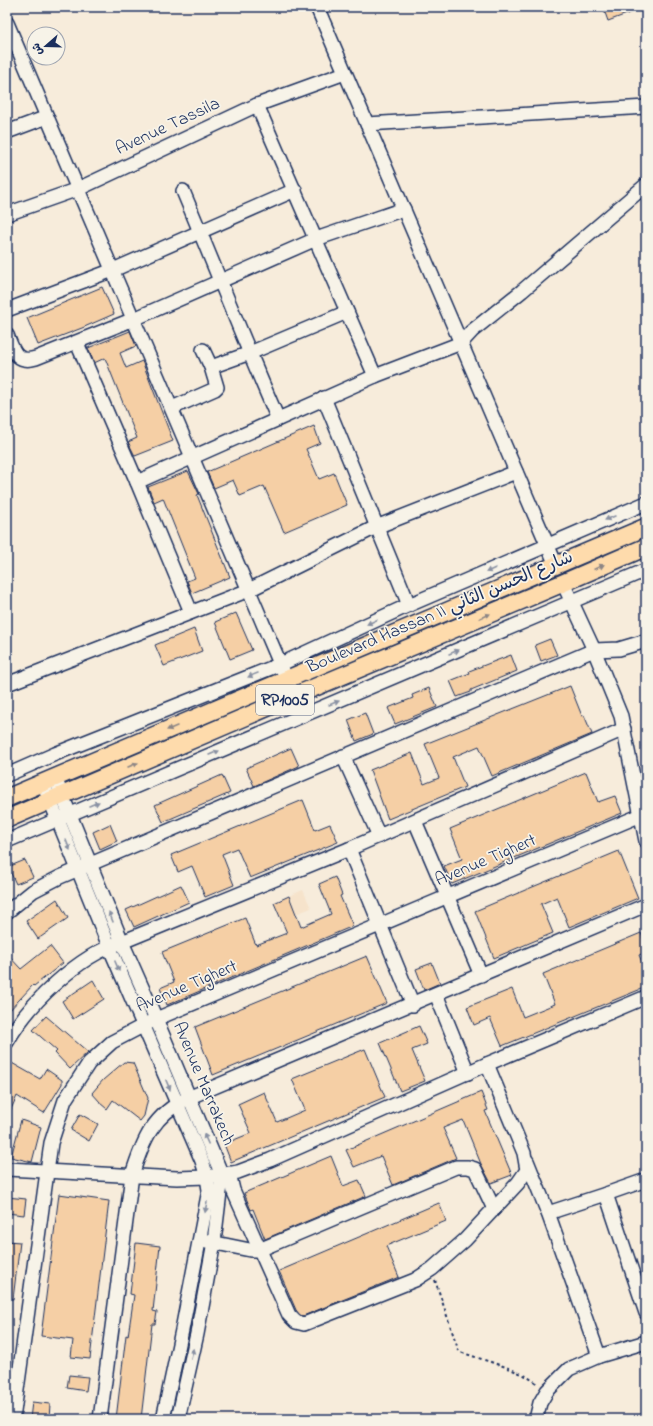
<svg xmlns="http://www.w3.org/2000/svg" width="653" height="1426" font-family="'Indie Flower','Playpen Sans Arabic',sans-serif">
	<style>
		.built { fill: #f6e3cb }
		.building { fill: #f5cfa5; stroke: #1b2f5e }
		.lines { fill: none; stroke-linecap: round; stroke-linejoin: round }
		.minor-casing { stroke: #1b2f5e; stroke-width: 16 }
		.major-casing { stroke: #1b2f5e; stroke-width: 20 }
		.path { stroke: #1b2f5e; stroke-width: 2; stroke-dasharray: 3 3; stroke-linecap: butt }
		.minor { stroke: #f7f3e8; stroke-width: 13 }
		.major { stroke: #fedbac; stroke-width: 17 }
		.oneway { fill: #8991a3 }
		.oneway2 { fill: #8c8585 }
		.labels { text-anchor: middle; dominant-baseline: central; stroke-width: 3.5; stroke-linejoin: round; paint-order: stroke }
		.shield { fill: #f7f3e8; stroke: #5d6a87; stroke-width: 1 }
		.shield-label { font-size: 17px; font-weight: bold; fill: #1b2f5e }
		.street-label { font-size: 18px; fill: #1b2f5e; stroke: #f7f3e8 }
	</style>
	<rect width="100%" height="100%" fill="#f7ecdb"/>
	<filter id="ink" filterUnits="userSpaceOnUse"><feTurbulence type="fractalNoise" baseFrequency=".025" numOctaves="2"/><feDisplacementMap in="SourceGraphic" scale="8" xChannelSelector="R" yChannelSelector="G"/><feConvolveMatrix kernelMatrix="1 2 1 2 8 2 1 2 1" color-interpolation-filters="sRGB"/></filter>
	<g filter="url(#ink)">
		<path class="built" d="M303 890 311 908 296 914 289 896Z"/>
		<g class="building">
			<path d="M603 7H643V8L608 21Z"/>
			<path d="M102 287 114 314 82 328 38 345 27 318Z"/>
			<path d="M130 331 136 346 120 353 126 368 142 361 173 441 135 456 128 442 137 438 105 358 94 363 88 348Z"/>
			<path d="M314 426 320 443 306 449 319 479 334 473 347 505 284 532 264 486 240 496 233 480 214 488 207 472Z"/>
			<path d="M188 471 199 494 197 495 230 577 192 593 187 581 195 578 163 498 154 502 148 487Z"/>
			<path d="M236 613 252 650 230 659 215 622Z"/>
			<path d="M194 629 202 651 164 666 155 645Z"/>
			<path d="M550 639 557 655 541 661 535 645Z"/>
			<path d="M511 655 517 671 471 690V692L457 697 450 681 470 673 469 671Z"/>
			<path d="M570 686 582 716 584 715 592 734 492 776 479 746 453 757 465 787 388 819 370 770 412 753 424 784 439 778 425 744Z"/>
			<path d="M429 688 437 707 395 724 388 708 413 698 412 695Z"/>
			<path d="M365 713 373 734 356 741 348 720Z"/>
			<path d="M291 748 299 766 254 786 246 768Z"/>
			<path d="M586 772 598 802 615 796 622 813 452 884 444 866 462 859 450 829Z"/>
			<path d="M222 775 230 793 163 822 155 805Z"/>
			<path d="M303 800 315 830 330 824 338 842 250 878 237 848 222 854 234 885 205 897 192 866 178 872 171 855Z"/>
			<path d="M110 824 117 841 100 849 93 832Z"/>
			<path d="M619 851 638 898 569 927 557 897 541 904 553 933 494 958 475 911Z"/>
			<path d="M25 860 33 877 16 884 8 867Z"/>
			<path d="M335 877 342 895 340 896 353 926 167 1005 160 988 174 982 162 952 245 918 256 945 287 933 274 903 289 896 301 927 331 914 319 884Z"/>
			<path d="M181 885 189 902 134 927 126 910Z"/>
			<path d="M57 899 68 918 38 939 26 921Z"/>
			<path d="M641 933 646 946V952L639 955 646 972V987L502 1046 490 1018 474 1025 467 1007 512 989 523 1017 555 1004 543 974Z"/>
			<path d="M50 946 63 963 34 986 33 985 7 1013V954L21 969Z"/>
			<path d="M367 956 387 1003 213 1075 195 1027Z"/>
			<path d="M432 963 440 983 424 990 416 969Z"/>
			<path d="M93 980 104 999 73 1019 62 1001Z"/>
			<path d="M46 1016 88 1052 70 1069 55 1053 57 1051 33 1030Z"/>
			<path d="M419 1026 427 1044 412 1050 425 1081 400 1091 380 1043Z"/>
			<path d="M365 1049 385 1097 231 1162 224 1144 251 1133 238 1104 264 1092 277 1122 305 1110 292 1079Z"/>
			<path d="M10 1062 40 1079 46 1069 62 1080V1084L44 1113 17 1096 7 1118V1068Z"/>
			<path d="M124 1062 133 1063 148 1098 144 1116 140 1121 113 1100 107 1109 100 1103V1102L92 1093 103 1080Z"/>
			<path d="M481 1092 488 1110 485 1111 512 1175 491 1183 481 1164 463 1120 443 1128 456 1158 393 1185 381 1156 354 1167 346 1150Z"/>
			<path d="M80 1114 98 1124 89 1141 71 1130Z"/>
			<path d="M21 1120 41 1127 32 1162 11 1157Z"/>
			<path d="M331 1156 343 1186 359 1180 366 1196 265 1239 253 1209 251 1210 244 1193Z"/>
			<path d="M59 1194 109 1201 90 1359 71 1357 73 1340 41 1336Z"/>
			<path d="M7 1197 26 1199 24 1215 7 1213Z"/>
			<path d="M439 1203 446 1221 386 1246 399 1277 303 1316 300 1315 296 1310 279 1271Z"/>
			<path d="M7 1241 20 1242 13 1299H7Z"/>
			<path d="M136 1243 160 1246 153 1311 157 1312 155 1324H152L141 1419H116L126 1335 128 1336 134 1295 130 1294Z"/>
			<path d="M69 1375 88 1377 86 1391 67 1388Z"/>
			<path d="M32 1402 50 1404 49 1419H30Z"/>
		</g>
		<g class="lines">
			<g class="minor-casing">
				<g id="minor">
					<path d="M317 7 556 565"/>
					<path d="M7 23 290 687"/>
					<path d="M257 105 375 376"/>
					<path d="M367 124 646 107"/>
					<path d="M7 132 47 117"/>
					<path d="M183 191C215 267 245 344 278 419"/>
					<path d="M7 214 78 189 257 105 345 73"/>
					<path d="M7 310 113 270 295 190"/>
					<path d="M7 335C13 350 16 364 36 358L134 319 316 239 404 209"/>
					<path d="M77 343 137 482 191 612"/>
					<path d="M211 367 250 353 347 312"/>
					<path d="M324 398 409 605"/>
					<path d="M172 408 215 389 217 387 211 367 203 350"/>
					<path d="M137 482 375 376 461 343 472 331 522 291 646 185"/>
					<path d="M563 583 594 650 621 716 646 841"/>
					<path d="M7 684 249 590 376 527 516 472"/>
					<path d="M343 756 379 836"/>
					<path d="M7 775 55 754 281 664 409 605 646 503"/>
					<path d="M55 778 122 942 156 1019 222 1175 214 1242 197 1334 178 1419"/>
					<path d="M43 783 109 946 202 1161 207 1177 209 1190 182 1330 163 1419"/>
					<path d="M415 821 481 975"/>
					<path d="M7 841 646 570"/>
					<path d="M349 849 413 1005"/>
					<path d="M7 912 33 891 60 877 594 650 619 649 646 641"/>
					<path d="M436 994 468 1073"/>
					<path d="M7 1042C29 1003 78 956 122 942L349 849 624 729"/>
					<path d="M527 1161 548 1213 599 1356 646 1342"/>
					<path d="M7 1169 177 1178 207 1177 222 1175 238 1172 270 1160 487 1064 646 997"/>
					<path d="M229 1173 233 1190 289 1315 296 1322 304 1324 415 1280 432 1269 465 1240 518 1183 527 1170 524 1153 487 1064"/>
					<path d="M606 1194 646 1313"/>
					<path d="M548 1213 606 1194 646 1180"/>
					<path d="M206 1241 250 1250H259L456 1167H468L475 1169 494 1209"/>
					<path d="M13 1419 51 1143 65 1100 89 1063 112 1042 156 1019 646 813"/>
					<path d="M100 1419 132 1175C143 1140 153 1115 188 1098L646 905"/>
					<path d="M536 1419 540 1403 547 1391 569 1369 599 1356"/>
				</g>
			</g>
			<g class="major-casing">
				<g id="major">
					<path d="M7 798 646 527"/>
					<path d="M7 819 294 696 563 583 646 547"/>
				</g>
			</g>
			<path class="path" d="M435 1280 458 1349 460 1352 506 1367 526 1376 538 1384"/>
			<use href="#minor" class="minor"/>
			<use href="#major" class="major"/>
		</g>
		<defs><path id="oneway-solid" d="M-6-.8H1V-3.2L6.5 0L1 3.2V.8H-6Z"/></defs>
		<g class="oneway">
			<use href="#oneway-solid" transform="translate(610 518) rotate(157)"/>
			<use href="#oneway-solid" transform="translate(491 570) rotate(156)"/>
			<use href="#oneway-solid" transform="translate(372 622) rotate(155)"/>
			<use href="#oneway-solid" transform="translate(454 652) rotate(-23)"/>
			<use href="#oneway-solid" transform="translate(253 675) rotate(158)"/>
			<use href="#oneway-solid" transform="translate(334 703) rotate(-23)"/>
			<use href="#oneway-solid" transform="translate(214 753) rotate(-23)"/>
			<use href="#oneway-solid" transform="translate(94 804) rotate(-23)"/>
			<use href="#oneway-solid" transform="translate(68 845) rotate(68)"/>
			<use href="#oneway-solid" transform="translate(111 917) rotate(-112)"/>
			<use href="#oneway-solid" transform="translate(117 966) rotate(67)"/>
			<use href="#oneway-solid" transform="translate(168 1085) rotate(67)"/>
			<use href="#oneway-solid" transform="translate(206 1139) rotate(-114)"/>
			<use href="#oneway-solid" transform="translate(206 1207) rotate(100)"/>
			<use href="#oneway-solid" transform="translate(192 1354) rotate(-77)"/>
		</g>
		<g class="oneway2">
			<use href="#oneway-solid" transform="translate(599 567) rotate(-24)"/>
			<use href="#oneway-solid" transform="translate(485 616) rotate(-23)"/>
			<use href="#oneway-solid" transform="translate(172 728) rotate(157)"/>
			<use href="#oneway-solid" transform="translate(133 765) rotate(-23)"/>
		</g>
	</g>
	<g class="labels">
		<rect class="shield" x="256" y="685" width="58" height="30" rx="3"/>
		<g class="shield-label">
			<text x="285" y="700">RP1005</text>
		</g>
		<g class="street-label">
			<text transform="translate(168 127) rotate(-25)">Avenue Tassila</text>
			<text transform="translate(440 613) rotate(-23)">Boulevard Hassan II شارع الحسن الثاني</text>
			<text transform="translate(486 861) rotate(-23)">Avenue Tighert</text>
			<text transform="translate(187 987) rotate(-23)">Avenue Tighert</text>
			<text transform="translate(203 1084) rotate(67)">Avenue Marrakech</text>
		</g>
	</g>
	<rect width="653" height="1426" fill="none" stroke="#f7f3e8" stroke-width="24"/>
	<rect x="12" y="12" width="629" height="1402" fill="none" stroke="#1b2f5e" stroke-width="1.5" filter="url(#ink)"/>
	<g transform="translate(46 46) rotate(250)"><circle r="19" fill="#f7f3e8" stroke="#9fa5b1"/>
	<path d="M0-3L7 15L0 10L-7 15Z" fill="#1b2f5e"/>
	<text y="-6" font-size="11" font-weight="bold" text-anchor="middle" fill="#1b2f5e">ش</text>
	</g>
</svg>
